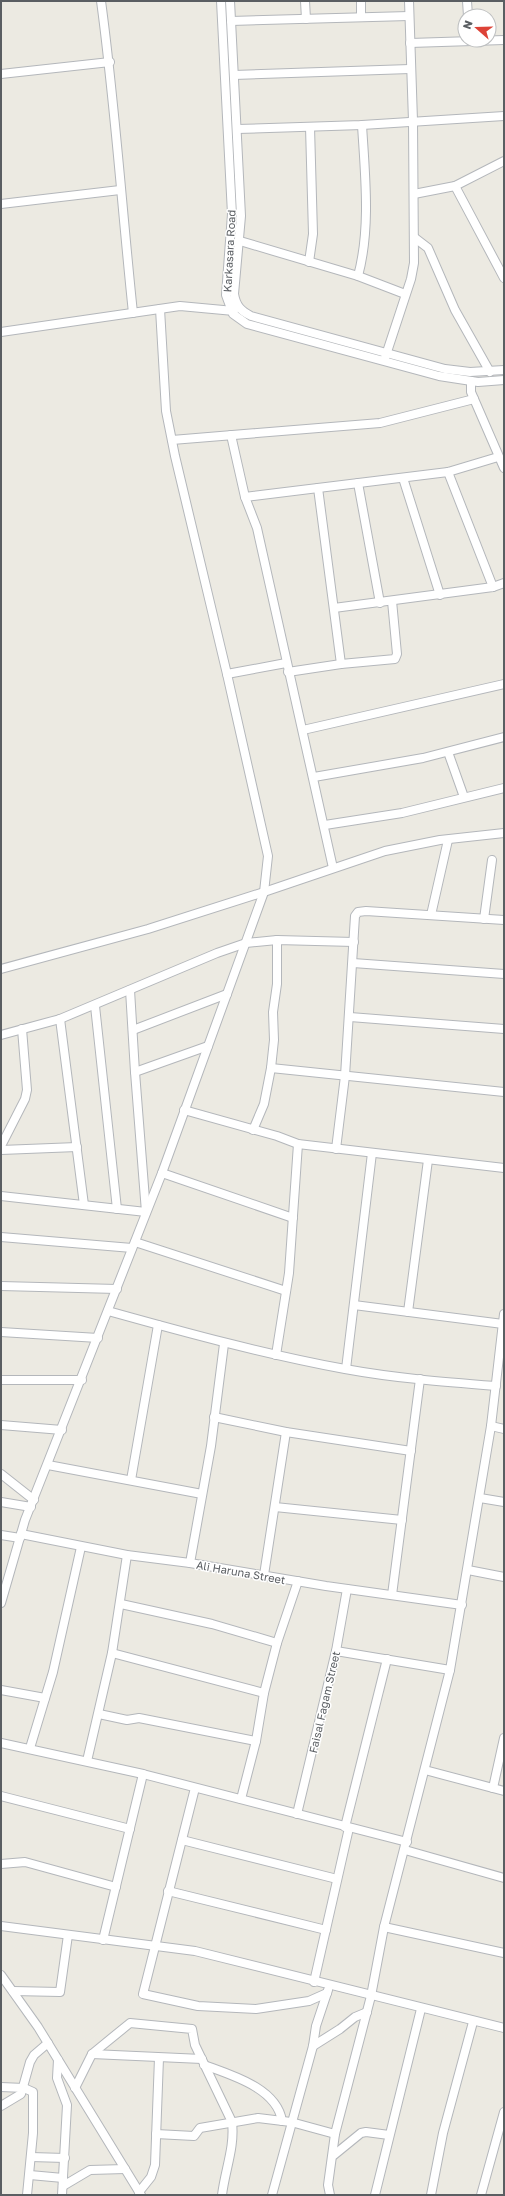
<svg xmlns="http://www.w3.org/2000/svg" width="505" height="2196" font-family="'Golos Text',sans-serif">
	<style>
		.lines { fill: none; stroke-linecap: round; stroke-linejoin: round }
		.minor-casing { stroke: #b4b7bb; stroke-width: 10 }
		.minor { stroke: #fff; stroke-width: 8 }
		.labels { text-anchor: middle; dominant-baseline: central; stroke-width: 3; stroke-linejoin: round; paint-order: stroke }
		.street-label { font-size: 11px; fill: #5a5e62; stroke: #fff }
	</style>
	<rect width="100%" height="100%" fill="#eceae2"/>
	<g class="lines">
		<g class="minor-casing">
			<g id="minor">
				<path d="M101 1C115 104 122 209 133 313"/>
				<path d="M221 1 232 214 226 295 233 314 247 324 439 376 478 382 504 380"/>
				<path d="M230 1 241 216 234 294C236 306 241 311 251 316L445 369 470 372 504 370"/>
				<path d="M305 1 306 19"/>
				<path d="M361 1V17"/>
				<path d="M467 1 468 16"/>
				<path d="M231 21 409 16"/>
				<path d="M410 43 504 40"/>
				<path d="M1 74 110 62"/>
				<path d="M234 75 410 69"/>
				<path d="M237 129 362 125 504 116"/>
				<path d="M455 186 504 278"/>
				<path d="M414 194 455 186 504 161"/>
				<path d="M1 204 120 190"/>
				<path d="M415 238 428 248 455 310 490 372"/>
				<path d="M240 241 358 276 405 294"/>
				<path d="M309 262 313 234 310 127"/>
				<path d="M358 276C371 228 365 175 362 125"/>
				<path d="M1 332 180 306 234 311"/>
				<path d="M385 358 411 279 414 263 413 121 409 1"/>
				<path d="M471 381V392L504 468"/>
				<path d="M231 435 245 497 257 528 333 868"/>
				<path d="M172 440 380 423 474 399"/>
				<path d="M448 472 493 587"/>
				<path d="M403 478 440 595"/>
				<path d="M358 483 380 603"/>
				<path d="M318 488 341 664"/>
				<path d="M245 497 448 472 498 457"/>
				<path d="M334 608 493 587 504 583"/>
				<path d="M288 672 341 664 395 659 397 654 392 601"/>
				<path d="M227 674 286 663"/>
				<path d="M303 730 504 684"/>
				<path d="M448 752 464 797"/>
				<path d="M314 777 423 758 504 737"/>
				<path d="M325 825 402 813 504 788"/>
				<path d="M431 915 448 840"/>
				<path d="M484 919 492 860"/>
				<path d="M353 963 504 974"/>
				<path d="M1 969 148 929 264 892 385 851 440 840 504 833"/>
				<path d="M130 990 135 1072"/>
				<path d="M95 1006 117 1209"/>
				<path d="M350 1017 504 1029"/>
				<path d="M60 1019 84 1205"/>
				<path d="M133 1030 227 994"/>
				<path d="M1 1035 60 1019 217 953 246 943 277 940 354 942"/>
				<path d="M271 1068 504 1092"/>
				<path d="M184 1110 277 1136 298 1144 504 1168"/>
				<path d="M253 1130 264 1104 271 1068 274 1040 273 1012 277 984V940"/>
				<path d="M1 1146 25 1099 27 1090 22 1029"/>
				<path d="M336 1149 345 1076 355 916 358 912 366 911 504 920"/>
				<path d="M1 1150 77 1147"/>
				<path d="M162 1173 293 1218"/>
				<path d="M1 1196 146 1212 135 1072 208 1046"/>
				<path d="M1 1237 132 1248"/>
				<path d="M135 1242 286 1291"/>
				<path d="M1 1286 117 1289"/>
				<path d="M354 1305 503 1324"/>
				<path d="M108 1311C187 1333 264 1354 345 1369 394 1378 445 1382 496 1386"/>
				<path d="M408 1312 428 1160"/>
				<path d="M1 1332 98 1338"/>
				<path d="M276 1355 289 1273 298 1144"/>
				<path d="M346 1369 372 1153"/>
				<path d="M1 1380H82"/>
				<path d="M214 1417 286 1432 411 1451"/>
				<path d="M1 1425 62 1430"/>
				<path d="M491 1426 504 1429"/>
				<path d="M48 1465 202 1494"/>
				<path d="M1 1474 34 1500"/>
				<path d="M131 1480 158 1325"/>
				<path d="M480 1498 504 1502"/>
				<path d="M1 1502 31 1507"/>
				<path d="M275 1507 402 1520"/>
				<path d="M21 1534 127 1555 190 1563 326 1586 462 1605"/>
				<path d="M1 1535 20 1538"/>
				<path d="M190 1563 211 1446 224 1344"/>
				<path d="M468 1570 504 1577"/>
				<path d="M264 1575 286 1432"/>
				<path d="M392 1595 420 1379"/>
				<path d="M1 1603 25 1520 162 1173 264 892 268 856 227 674 175 456 166 411 160 309"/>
				<path d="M121 1604 212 1624 277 1643"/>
				<path d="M336 1651 450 1670"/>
				<path d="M112 1653 264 1693"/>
				<path d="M1 1690 45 1698"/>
				<path d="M99 1714 127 1720 139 1718 256 1741"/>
				<path d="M1 1743 143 1774 407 1842"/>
				<path d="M30 1748 53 1672 81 1547"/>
				<path d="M87 1761 112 1653 127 1555"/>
				<path d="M425 1770 504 1791"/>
				<path d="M195 1788 143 1994 198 2006 256 2009 309 2001 327 1993"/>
				<path d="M493 1788 504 1738"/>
				<path d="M1 1796 130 1829"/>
				<path d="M241 1799 256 1741 264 1693 277 1643 298 1581"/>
				<path d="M297 1814 336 1651 347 1589"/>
				<path d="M345 1827 387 1659"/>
				<path d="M182 1840 337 1879"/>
				<path d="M405 1850 504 1878"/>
				<path d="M1 1864 25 1862 116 1887"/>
				<path d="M168 1891 326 1930"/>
				<path d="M1 1926 195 1951 504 2028"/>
				<path d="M384 1927 504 1953"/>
				<path d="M103 1940 143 1774"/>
				<path d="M1 1975 38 2027 141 2195"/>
				<path d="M314 1982 349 1828"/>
				<path d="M13 1991 60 1992 68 1935"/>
				<path d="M313 2046 340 2029 355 2017 367 2012"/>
				<path d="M92 2054 202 2059"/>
				<path d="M58 2060 57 2078 67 2105 62 2195"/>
				<path d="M204 2065C231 2075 277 2088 282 2121"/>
				<path d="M1 2087 24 2088 33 2092V2133L27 2195"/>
				<path d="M75 2088 92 2054 130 2023 192 2029 195 2045 232 2122C235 2147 225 2170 222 2195"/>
				<path d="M1 2106 21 2094 30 2062 34 2055 48 2043"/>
				<path d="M156 2134 194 2136 200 2128 258 2118 291 2122 335 2134"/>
				<path d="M334 2155 361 2133 366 2132 389 2135"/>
				<path d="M31 2157 65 2158"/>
				<path d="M30 2175 63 2178"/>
				<path d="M63 2186 90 2170 125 2169"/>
				<path d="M139 2192 151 2177 155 2165 159 2058"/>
				<path d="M272 2195 313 2046 316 2026 328 1990"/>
				<path d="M330 2195 328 2185 335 2134 371 1996 384 1927 450 1670 491 1426 504 1314"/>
				<path d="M375 2195 421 2009"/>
				<path d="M431 2195 443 2133 473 2022"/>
				<path d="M481 2195 504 2112"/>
			</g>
		</g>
		<use href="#minor" class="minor"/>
	</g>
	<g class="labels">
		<g class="street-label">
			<text transform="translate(229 251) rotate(-87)">Karkasara Road</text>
			<text transform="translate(241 1572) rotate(10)">Ali Haruna Street</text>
			<text transform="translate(324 1702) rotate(-77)">Faisal Fagam Street</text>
		</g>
	</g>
	<rect width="505" height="2196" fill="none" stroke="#5a5e62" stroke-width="4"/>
	<g transform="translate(477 28) rotate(290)"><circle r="19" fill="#ffffff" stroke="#bdbfc0"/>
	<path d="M0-3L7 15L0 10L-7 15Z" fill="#dd4237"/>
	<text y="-6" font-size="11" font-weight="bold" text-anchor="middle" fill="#5a5e62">N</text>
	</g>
</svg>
